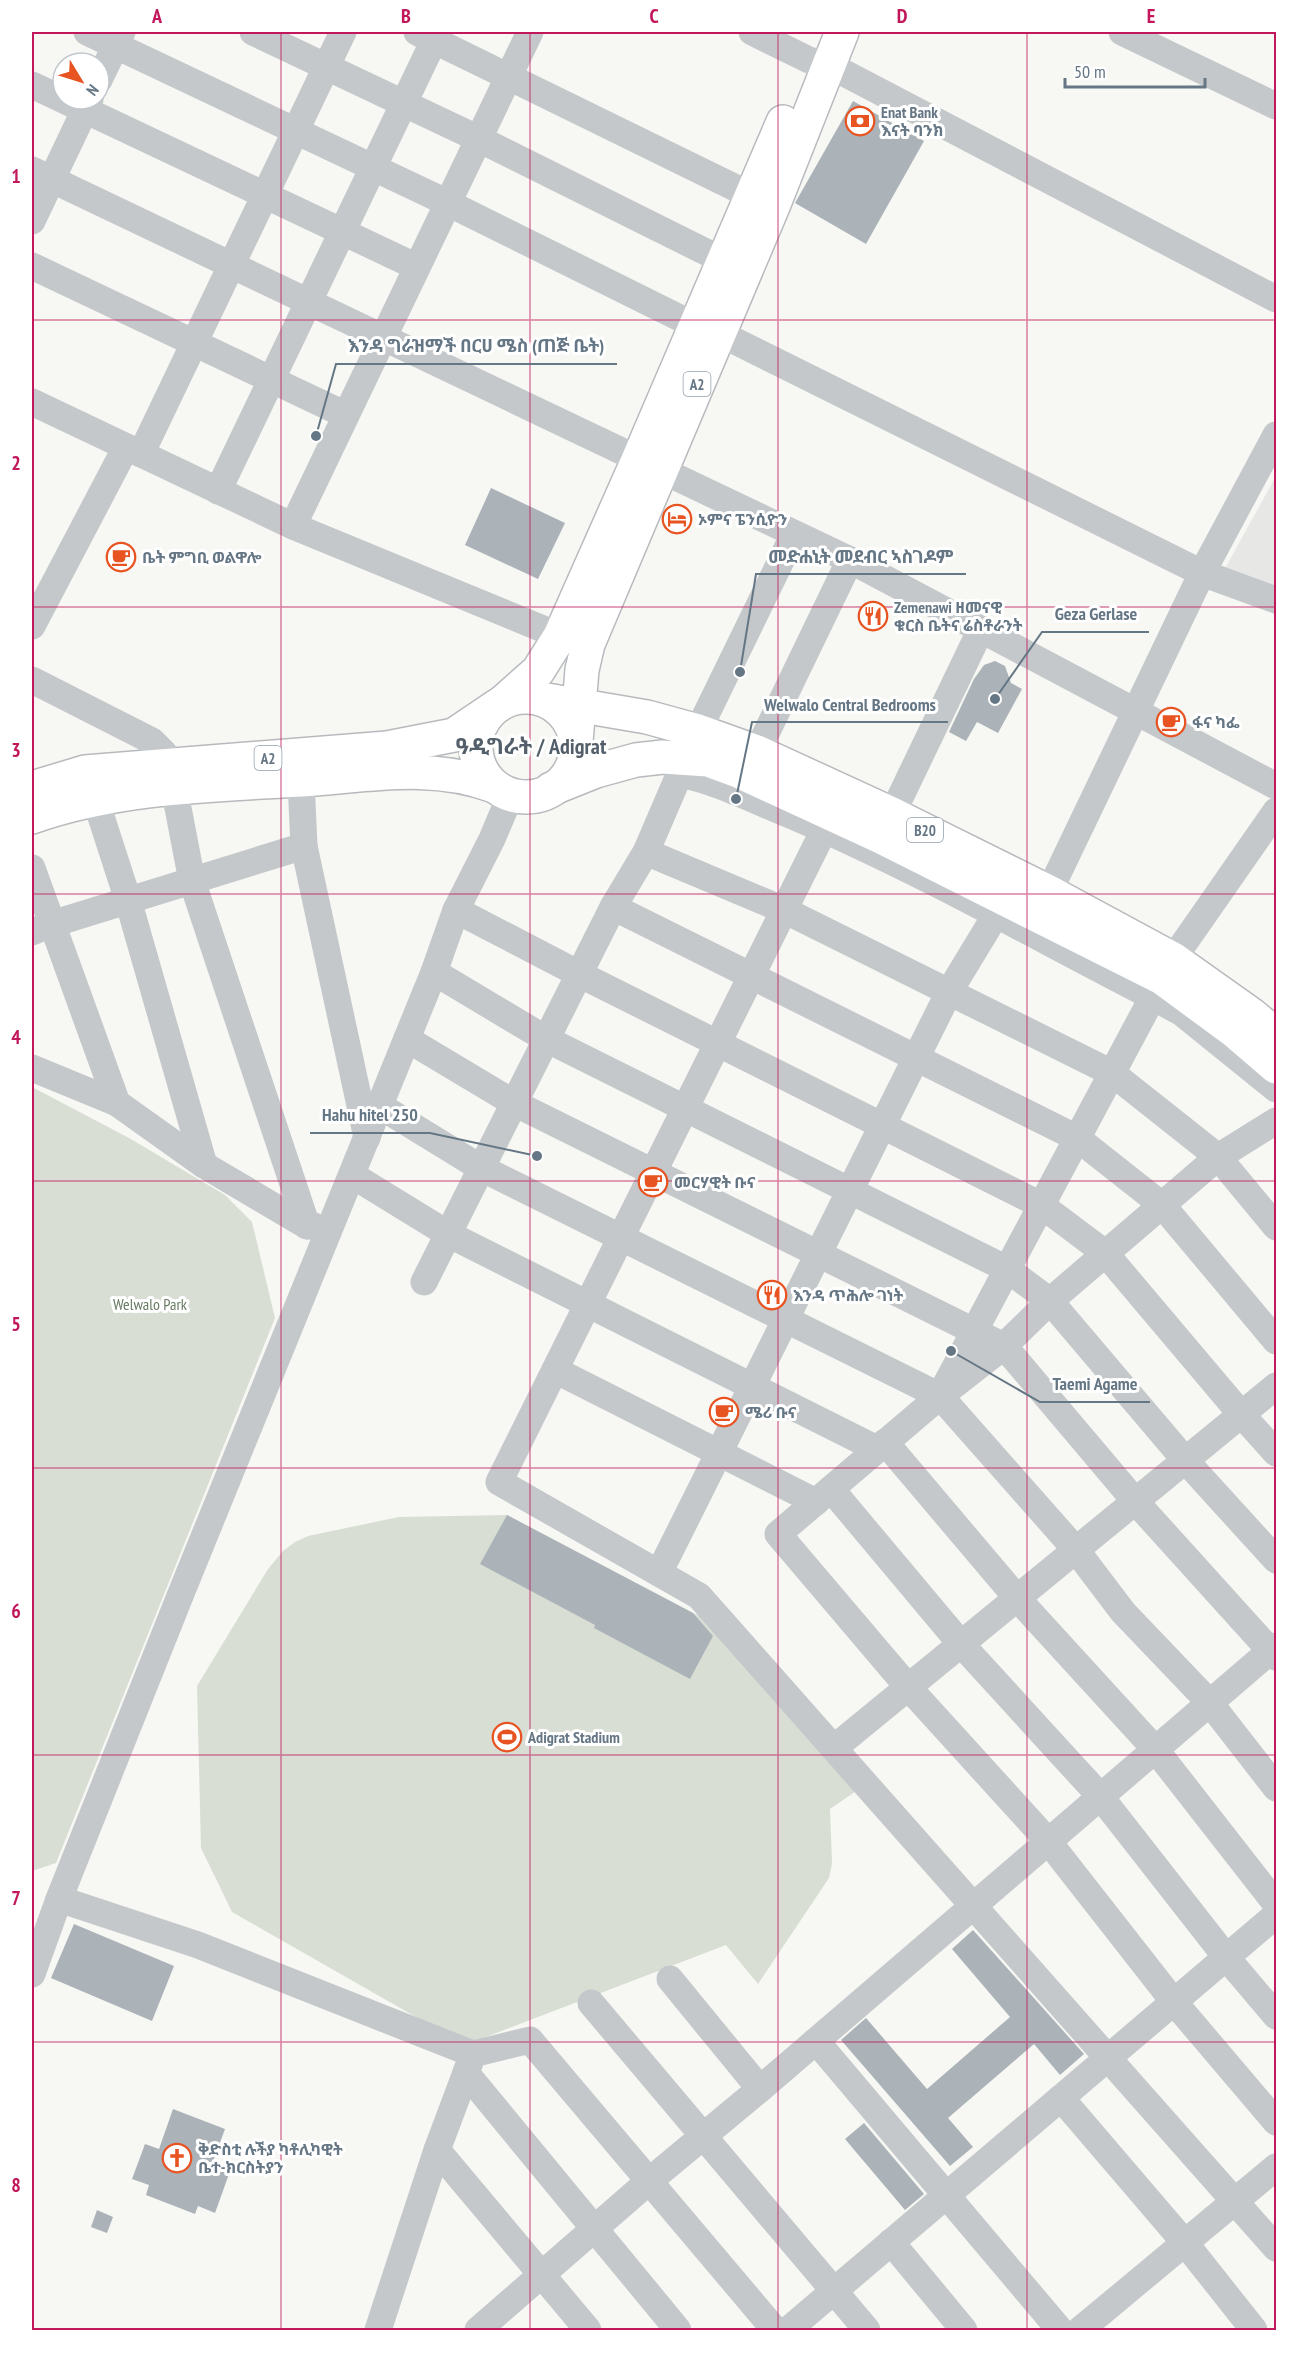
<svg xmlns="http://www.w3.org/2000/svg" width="1308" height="2362" font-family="'PT Sans Narrow','Noto Sans Ethiopic',sans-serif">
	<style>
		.built { fill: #e7e8e6 }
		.green { fill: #d8ded4 }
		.building { fill: #abb3b9 }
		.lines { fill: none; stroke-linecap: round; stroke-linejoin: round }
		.major-casing { stroke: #b7bbbf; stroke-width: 36 }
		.highway-casing { stroke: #b7babd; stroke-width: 36 }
		.minor { stroke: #c4c8cb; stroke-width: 27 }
		.major { stroke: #fff; stroke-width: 33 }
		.highway { stroke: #fff; stroke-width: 33 }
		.grid { fill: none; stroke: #c2185b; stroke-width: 1.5; stroke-opacity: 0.55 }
		.labels { text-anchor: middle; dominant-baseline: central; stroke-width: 6; stroke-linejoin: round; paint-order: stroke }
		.shield { fill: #fff; stroke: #939faa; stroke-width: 1.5 }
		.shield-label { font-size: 15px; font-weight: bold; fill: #657685 }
		.poi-label { font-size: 16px; font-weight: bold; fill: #657685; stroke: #fff; text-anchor: start }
		.park-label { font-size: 16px; fill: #687c64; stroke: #fff }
		.district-label { font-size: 22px; font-weight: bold; fill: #535f6a; stroke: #fff }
		.leader { fill: none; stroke: #657685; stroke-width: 2 }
		.callout-dot { fill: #657685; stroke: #fff; stroke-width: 2 }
		.callout-label { font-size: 18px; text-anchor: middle; font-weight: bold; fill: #657685; stroke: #fff; stroke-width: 6; stroke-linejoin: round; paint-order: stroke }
		.neatline { fill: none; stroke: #c2185b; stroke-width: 2 }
		.grid-label { font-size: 20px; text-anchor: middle; font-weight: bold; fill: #c2185b }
	</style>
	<rect width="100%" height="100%" fill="#f7f7f3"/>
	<path class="built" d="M1276 476V587L1223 572Z"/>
	<g class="green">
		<path d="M32 1087 129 1138 225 1195 252 1222 275 1318 56 1863 32 1871Z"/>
		<path d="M507 1515 718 1626 862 1787 830 1809 832 1863 829 1878 758 1984 726 1945 465 2045 232 1912 201 1848 197 1686 268 1569 283 1551 295 1542 308 1536 399 1517Z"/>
	</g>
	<g class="building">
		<path d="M853 101 924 141 866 244 795 203Z"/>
		<path d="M491 488 565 523 538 579 465 545Z"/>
		<path d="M995 661 1005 666 1011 683 1022 689 998 733 977 722 966 741 949 732 974 679 984 665Z"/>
		<path d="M507 1515 693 1613 713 1636 690 1679 594 1628 595 1625 480 1564Z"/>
		<path d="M74 1924 174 1966 152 2021 51 1978Z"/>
		<path d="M973 1930 1084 2054 1060 2075 1034 2044 948 2118 973 2147 950 2166 841 2040 866 2018 927 2089 1010 2017 952 1949Z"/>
		<path d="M173 2109 225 2129 211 2167 229 2174 215 2213 198 2206 195 2214 146 2195 149 2185 132 2179 145 2144 159 2149Z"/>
		<path d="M864 2123 924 2194 905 2210 845 2139Z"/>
		<path d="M97 2210 113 2217 107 2233 91 2227Z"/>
	</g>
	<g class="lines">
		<g class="major-casing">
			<g id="major">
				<path d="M503 702 538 671 560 636 638 460 783 122"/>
				<path d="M576 741 582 670 588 644 774 204 842 32"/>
			</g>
		</g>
		<g class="highway-casing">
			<g id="highway">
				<circle cx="526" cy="747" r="50"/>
				<path d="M541 699 647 717 698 731 757 752 892 814 1049 892 1173 959 1252 1015 1276 1035"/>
				<path d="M32 788 85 772 387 748 454 735 497 706"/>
				<path d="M551 789 596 771 636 760 663 757 708 760 738 771 881 837 1162 978 1234 1031 1276 1067"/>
				<path d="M32 817C117 787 211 785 301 780 367 776 431 762 494 786"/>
			</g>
		</g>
		<g class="minor">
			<path d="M87 32 448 203 696 326 719 333 1202 573 1276 600"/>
			<path d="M253 32 479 139 724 261"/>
			<path d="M417 32 752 196"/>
			<path d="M752 32 809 60 829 65 1276 299"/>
			<path d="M1122 32 1276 106"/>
			<path d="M99 80 122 32"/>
			<path d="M32 85 417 267"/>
			<path d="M32 170 850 560 1276 786"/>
			<path d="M32 221 90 99"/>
			<path d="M32 266 346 415"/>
			<path d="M32 402 293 526 560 636"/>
			<path d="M141 454 343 32"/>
			<path d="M218 491 438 32"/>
			<path d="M293 526 530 32"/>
			<path d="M32 626 126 447"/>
			<path d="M32 680 152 741 164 753 170 766 192 881 307 1226"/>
			<path d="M757 752 850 560"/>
			<path d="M300 760 304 846 367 1138"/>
			<path d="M680 774C720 782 757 802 795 817 917 869 1034 936 1153 997L1182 1013 1276 1089"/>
			<path d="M95 798 128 900 204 1165"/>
			<path d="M824 830 499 1482 699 1596 1276 2248"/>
			<path d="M884 831 981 629"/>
			<path d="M646 852 784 910 1112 1073 1218 1157 1276 1227"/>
			<path d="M32 868 117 1103"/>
			<path d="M1049 892 1202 573 1276 435"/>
			<path d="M613 907 1077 1138 1162 1205 1276 1341"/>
			<path d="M456 910 579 974 1041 1205 1105 1253 1241 1414 1276 1453"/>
			<path d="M32 932 52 924 304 846"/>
			<path d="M434 972 546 1039 1007 1269 1050 1301 1185 1460 1276 1560"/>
			<path d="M407 1039 514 1103 1004 1346 1135 1501 1276 1657"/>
			<path d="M32 1068 117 1103 204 1165 307 1226H314"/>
			<path d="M380 1106 481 1168 940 1396 1076 1550 1123 1612 1210 1703 1276 1788"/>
			<path d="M1276 1121 1218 1157 1050 1301 1004 1346 940 1396 778 1534 908 1687 1048 1841 1174 2002 1276 2122"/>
			<path d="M352 1175 448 1234 877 1449"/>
			<path d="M424 1282 613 907 646 852 698 731 794 534"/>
			<path d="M555 1370 816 1502"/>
			<path d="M945 1386 1173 959 1276 811"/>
			<path d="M885 1442 1017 1598 1155 1749 1276 1904"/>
			<path d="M831 1489 961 1644 1100 1796 1226 1957 1276 2016"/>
			<path d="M659 1573 949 992 995 916"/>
			<path d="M834 1748 1276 1386"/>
			<path d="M59 1899 198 1945 473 2054 437 2150 378 2330"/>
			<path d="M32 1974 59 1899 182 1591 434 972 456 910 492 839 511 794"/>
			<path d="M670 1979 760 2089"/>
			<path d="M591 2003 867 2330"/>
			<path d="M816 2041 1060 2330"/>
			<path d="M473 2054 530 2040 775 2330"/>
			<path d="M466 2073 678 2330"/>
			<path d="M1061 2098 1185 2243 1254 2330"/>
			<path d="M437 2150 588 2330"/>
			<path d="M891 2242 964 2330"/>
			<path d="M478 2330 648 2182 760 2089 1276 1646"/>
			<path d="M788 2330 1276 1915"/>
			<path d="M1080 2330 1276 2167"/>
		</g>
		<use href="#major" class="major"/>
		<use href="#highway" class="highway"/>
	</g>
	<path class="grid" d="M281 32V2330M530 32V2330M778 32V2330M1027 32V2330M32 320H1276M32 607H1276M32 894H1276M32 1181H1276M32 1468H1276M32 1755H1276M32 2042H1276"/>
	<defs>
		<g id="bank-ring" transform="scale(1.5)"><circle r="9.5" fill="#fff" stroke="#e85322" stroke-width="1.5"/><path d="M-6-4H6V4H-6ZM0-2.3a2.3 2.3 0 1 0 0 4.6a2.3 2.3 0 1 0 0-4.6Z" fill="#e85322"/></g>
		<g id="hotel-ring" transform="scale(1.5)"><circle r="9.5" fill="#fff" stroke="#e85322" stroke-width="1.5"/><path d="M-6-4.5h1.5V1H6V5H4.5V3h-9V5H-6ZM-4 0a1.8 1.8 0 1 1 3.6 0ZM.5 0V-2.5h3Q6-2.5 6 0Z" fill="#e85322"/></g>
		<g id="cafe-ring" transform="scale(1.5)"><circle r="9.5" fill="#fff" stroke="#e85322" stroke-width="1.5"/><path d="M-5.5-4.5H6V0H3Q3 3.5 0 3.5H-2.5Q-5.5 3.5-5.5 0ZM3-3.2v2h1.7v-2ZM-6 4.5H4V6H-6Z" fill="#e85322"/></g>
		<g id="restaurant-ring" transform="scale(1.5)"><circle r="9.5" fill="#fff" stroke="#e85322" stroke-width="1.5"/><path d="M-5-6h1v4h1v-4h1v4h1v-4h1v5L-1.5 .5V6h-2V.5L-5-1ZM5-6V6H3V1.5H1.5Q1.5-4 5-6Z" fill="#e85322"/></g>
		<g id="stadium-ring" transform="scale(1.5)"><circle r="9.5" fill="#fff" stroke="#e85322" stroke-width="1.5"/><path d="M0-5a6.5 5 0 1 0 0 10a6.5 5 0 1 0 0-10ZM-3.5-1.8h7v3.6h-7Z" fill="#e85322"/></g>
		<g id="church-ring" transform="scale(1.5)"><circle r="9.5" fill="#fff" stroke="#e85322" stroke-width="1.5"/><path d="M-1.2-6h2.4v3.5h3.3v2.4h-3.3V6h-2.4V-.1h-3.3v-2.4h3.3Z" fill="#e85322"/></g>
	</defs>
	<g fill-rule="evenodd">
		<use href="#bank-ring" x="860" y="121"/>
		<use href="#hotel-ring" x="677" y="519"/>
		<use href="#cafe-ring" x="121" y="557"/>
		<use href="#restaurant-ring" x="873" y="616"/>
		<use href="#cafe-ring" x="1171" y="722"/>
		<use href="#cafe-ring" x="653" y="1182"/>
		<use href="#restaurant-ring" x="772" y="1295"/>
		<use href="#cafe-ring" x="724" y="1412"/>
		<use href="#stadium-ring" x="507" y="1737"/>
		<use href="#church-ring" x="177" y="2158"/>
	</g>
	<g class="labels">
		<g class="shield">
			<rect x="683.5" y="372" width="27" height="24" rx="4.5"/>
			<rect x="254.5" y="746" width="27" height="24" rx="4.5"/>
			<rect x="907" y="818" width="36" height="24" rx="4.5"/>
		</g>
		<g class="shield-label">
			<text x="697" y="384">A2</text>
			<text x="268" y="758">A2</text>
			<text x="925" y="830">B20</text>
		</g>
		<g class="poi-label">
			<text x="881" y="112">Enat Bank<tspan x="881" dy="18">እናት ባንክ</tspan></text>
			<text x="698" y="519">ኦምና ፔንሲዮን</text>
			<text x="142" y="557">ቤት ምግቢ ወልዋሎ</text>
			<text x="894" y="607">Zemenawi ዘመናዊ<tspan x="894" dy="18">ቁርስ ቤትና ሬስቶራንት</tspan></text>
			<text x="1192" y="722">ፋና ካፌ</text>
			<text x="674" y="1182">መርሃዊት ቡና</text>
			<text x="793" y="1295">እንዳ ጥሕሎ ገነት</text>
			<text x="745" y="1412">ሜሪ ቡና</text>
			<text x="528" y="1737">Adigrat Stadium</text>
			<text x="198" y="2149">ቅድስቲ ሉችያ ካቶሊካዊት<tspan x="198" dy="18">ቤተ-ክርስትያን</tspan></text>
		</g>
		<g class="park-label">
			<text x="150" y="1304">Welwalo Park</text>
		</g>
		<g class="district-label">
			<text x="531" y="746">ዓዲግራት / Adigrat</text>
		</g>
	</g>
	<path class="leader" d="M316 436L336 364H617M740 672L756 574H966M995 699L1042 632H1149M736 799L752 722H948M537 1156L430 1133H310M951 1351L1040 1402H1150"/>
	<g class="callout-dot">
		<circle cx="316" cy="436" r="6"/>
		<circle cx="740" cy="672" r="6"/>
		<circle cx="995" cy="699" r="6"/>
		<circle cx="736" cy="799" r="6"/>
		<circle cx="537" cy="1156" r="6"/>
		<circle cx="951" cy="1351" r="6"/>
	</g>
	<g class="callout-label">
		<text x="476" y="352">እንዳ ግራዝማች በርሀ ሜስ (ጠጅ ቤት)</text>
		<text x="861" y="563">መድሐኒት መደብር ኣስገዶም</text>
		<text x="1096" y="620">Geza Gerlase</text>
		<text x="850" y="711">Welwalo Central Bedrooms</text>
		<text x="370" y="1121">Hahu hitel 250</text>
		<text x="1095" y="1390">Taemi Agame</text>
	</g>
	<rect width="1308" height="2362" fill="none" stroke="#ffffff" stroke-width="66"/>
	<g transform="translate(81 81) rotate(128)"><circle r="28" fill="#ffffff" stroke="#c1c8ce" stroke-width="1.5"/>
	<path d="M0-4.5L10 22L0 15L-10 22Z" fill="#e85322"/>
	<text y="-9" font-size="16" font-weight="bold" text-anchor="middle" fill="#657685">N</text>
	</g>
	<path d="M1065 78v9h140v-9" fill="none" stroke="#657685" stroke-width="3"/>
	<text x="1074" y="78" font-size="18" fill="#657685" stroke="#ffffff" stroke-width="4.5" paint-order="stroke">50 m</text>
	<rect x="33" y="33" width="1242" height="2296" class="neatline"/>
	<g class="grid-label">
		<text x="157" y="23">A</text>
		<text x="406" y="23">B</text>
		<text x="654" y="23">C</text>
		<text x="902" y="23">D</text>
		<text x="1151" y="23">E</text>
		<text x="16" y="183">1</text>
		<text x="16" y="470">2</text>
		<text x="16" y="757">3</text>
		<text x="16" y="1044">4</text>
		<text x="16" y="1331">5</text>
		<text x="16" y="1618">6</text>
		<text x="16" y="1905">7</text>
		<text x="16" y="2192">8</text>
	</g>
</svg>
